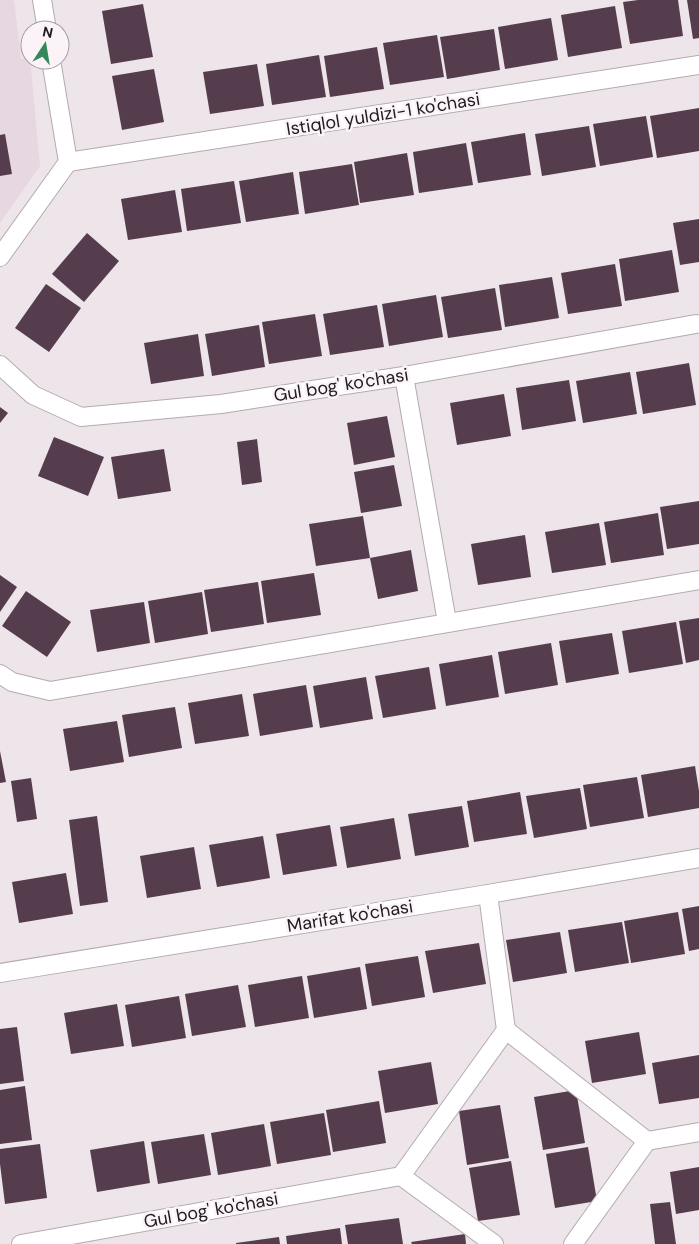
<svg xmlns="http://www.w3.org/2000/svg" width="699" height="1244" font-family="'DM Sans',sans-serif">
	<style>
		.built { fill: #e6d7e0 }
		.building { fill: #553d4d }
		.lines { fill: none; stroke-linecap: round; stroke-linejoin: round }
		.minor-casing { stroke: #b3abb0; stroke-width: 20 }
		.minor { stroke: #fff; stroke-width: 18 }
		.labels { text-anchor: middle; dominant-baseline: central; stroke-width: 5; stroke-linejoin: round; paint-order: stroke }
		.street-label { font-size: 18px; fill: #1f1c1e; stroke: #fbf3f8 }
	</style>
	<rect width="100%" height="100%" fill="#eee5eb"/>
	<path class="built" d="M0 0H14L21 59 30 58 40 166 0 223Z"/>
	<g class="building">
		<path d="M638 0H678L683 36 630 44 623 2Z"/>
		<path d="M687 0H699V38L693 39Z"/>
		<path d="M143 4 153 57 111 64 102 11Z"/>
		<path d="M615 6 622 48 568 57 561 15Z"/>
		<path d="M551 18 558 60 505 69 498 27Z"/>
		<path d="M494 29 500 70 447 79 440 37Z"/>
		<path d="M437 35 444 77 390 85 383 43Z"/>
		<path d="M377 47 384 89 330 97 324 56Z"/>
		<path d="M319 55 326 97 272 105 266 64Z"/>
		<path d="M257 64 264 106 210 114 203 72Z"/>
		<path d="M154 69 164 122 122 130 112 76Z"/>
		<path d="M699 108V151L657 158 650 116Z"/>
		<path d="M646 116 653 157 600 166 593 124Z"/>
		<path d="M589 126 596 167 542 176 535 134Z"/>
		<path d="M525 133 531 175 478 183 471 142Z"/>
		<path d="M5 134 12 174 0 176V135Z"/>
		<path d="M466 143 473 185 419 193 413 152Z"/>
		<path d="M407 153 414 195 360 203 354 162Z"/>
		<path d="M352 164 359 205 305 214 299 172Z"/>
		<path d="M293 172 299 214 246 222 239 181Z"/>
		<path d="M234 181 241 223 187 231 181 189Z"/>
		<path d="M175 190 182 232 128 240 121 199Z"/>
		<path d="M699 219V262L680 265 673 223Z"/>
		<path d="M87 233 119 261 84 302 52 274Z"/>
		<path d="M672 250 679 292 625 301 619 259Z"/>
		<path d="M615 264 622 306 568 314 561 273Z"/>
		<path d="M552 277 559 318 505 327 499 285Z"/>
		<path d="M46 284 81 308 49 352 15 328Z"/>
		<path d="M495 288 502 330 448 338 441 297Z"/>
		<path d="M436 295 443 337 389 346 382 304Z"/>
		<path d="M377 305 384 347 330 355 323 314Z"/>
		<path d="M315 314 322 356 269 364 262 322Z"/>
		<path d="M259 325 265 367 212 376 205 334Z"/>
		<path d="M198 334 204 376 151 384 144 343Z"/>
		<path d="M689 363 696 405 643 414 636 372Z"/>
		<path d="M630 372 637 414 583 423 576 381Z"/>
		<path d="M569 380 576 421 522 430 516 388Z"/>
		<path d="M504 394 511 436 457 445 450 403Z"/>
		<path d="M0 407 8 413 0 423Z"/>
		<path d="M387 416 395 457 354 465 347 423Z"/>
		<path d="M54 437 104 457 88 496 38 476Z"/>
		<path d="M257 439 262 482 242 485 237 442Z"/>
		<path d="M164 449 171 491 118 499 111 457Z"/>
		<path d="M394 465 402 506 361 513 354 472Z"/>
		<path d="M699 501V544L667 549 660 507Z"/>
		<path d="M658 513 664 555 611 563 604 522Z"/>
		<path d="M363 516 370 558 316 566 309 524Z"/>
		<path d="M599 523 606 565 552 573 545 532Z"/>
		<path d="M525 535 531 577 478 585 471 544Z"/>
		<path d="M411 550 418 591 378 599 370 558Z"/>
		<path d="M314 573 321 615 267 623 261 581Z"/>
		<path d="M0 575 17 587 0 612Z"/>
		<path d="M258 582 264 624 211 632 204 590Z"/>
		<path d="M26 591 71 622 47 657 2 626Z"/>
		<path d="M202 592 208 634 155 643 148 601Z"/>
		<path d="M144 602 150 643 97 652 90 610Z"/>
		<path d="M699 618V660L686 663 679 621Z"/>
		<path d="M676 622 683 664 629 673 622 631Z"/>
		<path d="M612 633 619 674 566 683 559 641Z"/>
		<path d="M551 643 558 685 505 694 498 652Z"/>
		<path d="M492 655 499 697 446 706 439 664Z"/>
		<path d="M429 667 436 709 383 718 375 676Z"/>
		<path d="M366 677 373 719 320 728 313 686Z"/>
		<path d="M306 685 313 727 260 736 253 694Z"/>
		<path d="M242 694 249 736 195 744 188 703Z"/>
		<path d="M175 707 182 748 129 757 122 715Z"/>
		<path d="M117 721 124 762 70 771 63 729Z"/>
		<path d="M0 751 6 782 0 783Z"/>
		<path d="M695 766 699 791V808L648 817 641 775Z"/>
		<path d="M637 777 644 818 590 827 583 785Z"/>
		<path d="M31 778 37 819 17 822 11 781Z"/>
		<path d="M580 788 587 829 534 838 526 796Z"/>
		<path d="M520 792 527 834 474 842 467 801Z"/>
		<path d="M462 806 469 847 415 856 408 814Z"/>
		<path d="M97 816 108 902 80 906 69 820Z"/>
		<path d="M394 818 401 859 347 868 340 827Z"/>
		<path d="M330 825 337 866 283 875 276 834Z"/>
		<path d="M263 836 270 878 217 887 209 845Z"/>
		<path d="M194 847 201 889 147 898 140 856Z"/>
		<path d="M66 873 73 914 19 923 12 882Z"/>
		<path d="M699 906V949L689 951 682 909Z"/>
		<path d="M678 912 685 954 631 963 624 921Z"/>
		<path d="M622 922 629 963 575 972 568 930Z"/>
		<path d="M560 932 567 973 513 982 506 940Z"/>
		<path d="M479 943 486 984 433 993 425 951Z"/>
		<path d="M418 956 425 997 372 1006 365 964Z"/>
		<path d="M360 967 367 1009 314 1018 307 976Z"/>
		<path d="M302 976 309 1018 255 1027 248 985Z"/>
		<path d="M238 985 246 1027 192 1036 185 994Z"/>
		<path d="M179 996 186 1038 132 1047 125 1005Z"/>
		<path d="M117 1004 124 1046 71 1054 64 1013Z"/>
		<path d="M17 1027 24 1081 0 1084V1029Z"/>
		<path d="M639 1032 646 1074 592 1083 585 1041Z"/>
		<path d="M699 1055V1098L659 1104 652 1063Z"/>
		<path d="M431 1062 438 1104 385 1113 378 1071Z"/>
		<path d="M25 1086 32 1140 0 1144V1090Z"/>
		<path d="M576 1090 585 1143 543 1150 534 1097Z"/>
		<path d="M379 1101 386 1143 333 1152 326 1110Z"/>
		<path d="M500 1105 509 1158 467 1165 459 1111Z"/>
		<path d="M324 1113 331 1155 277 1164 270 1122Z"/>
		<path d="M264 1124 271 1166 218 1175 211 1133Z"/>
		<path d="M204 1134 211 1175 158 1184 151 1142Z"/>
		<path d="M144 1141 150 1183 97 1192 90 1150Z"/>
		<path d="M40 1144 47 1198 5 1204 0 1164V1149Z"/>
		<path d="M588 1147 597 1201 555 1208 546 1154Z"/>
		<path d="M511 1161 520 1215 478 1221 469 1168Z"/>
		<path d="M699 1167V1210L676 1214 670 1172Z"/>
		<path d="M670 1202 676 1244H655L650 1204Z"/>
		<path d="M399 1218 403 1244H348L345 1225Z"/>
		<path d="M340 1228 342 1244H287L286 1236Z"/>
		<path d="M465 1234 466 1244H412L411 1242Z"/>
		<path d="M279 1237 280 1244H236V1243Z"/>
	</g>
	<g class="lines">
		<g class="minor-casing">
			<g id="minor">
				<path d="M42 0 47 30"/>
				<path d="M68 162 699 65"/>
				<path d="M0 257 68 162 51 60"/>
				<path d="M0 365 33 395 81 417 221 404 404 376 696 324"/>
				<path d="M404 376 447 622"/>
				<path d="M0 674 12 682 50 691 699 580"/>
				<path d="M0 973 488 894 699 858"/>
				<path d="M506 1030 647 1141"/>
				<path d="M647 1141 699 1132"/>
				<path d="M401 1176 506 1030 488 894"/>
				<path d="M401 1176 494 1244"/>
				<path d="M21 1244 401 1176"/>
				<path d="M573 1244 647 1141"/>
			</g>
		</g>
		<use href="#minor" class="minor"/>
	</g>
	<g class="labels">
		<g class="street-label">
			<text transform="translate(383 114) rotate(-9)">Istiqlol yuldizi-1 ko'chasi</text>
			<text transform="translate(341 385) rotate(-9)">Gul bog' ko'chasi</text>
			<text transform="translate(350 916) rotate(-9)">Marifat ko'chasi</text>
			<text transform="translate(211 1210) rotate(-10)">Gul bog' ko'chasi</text>
		</g>
	</g>
	<g transform="translate(45 45) rotate(12)"><circle r="24" fill="#fbf3f8" stroke="#a39da1"/>
	<path d="M0-4L9 19L0 12L-9 19Z" fill="#368759"/>
	<text y="-8" font-size="14" font-weight="bold" text-anchor="middle" fill="#1f1c1e">N</text>
	</g>
</svg>
